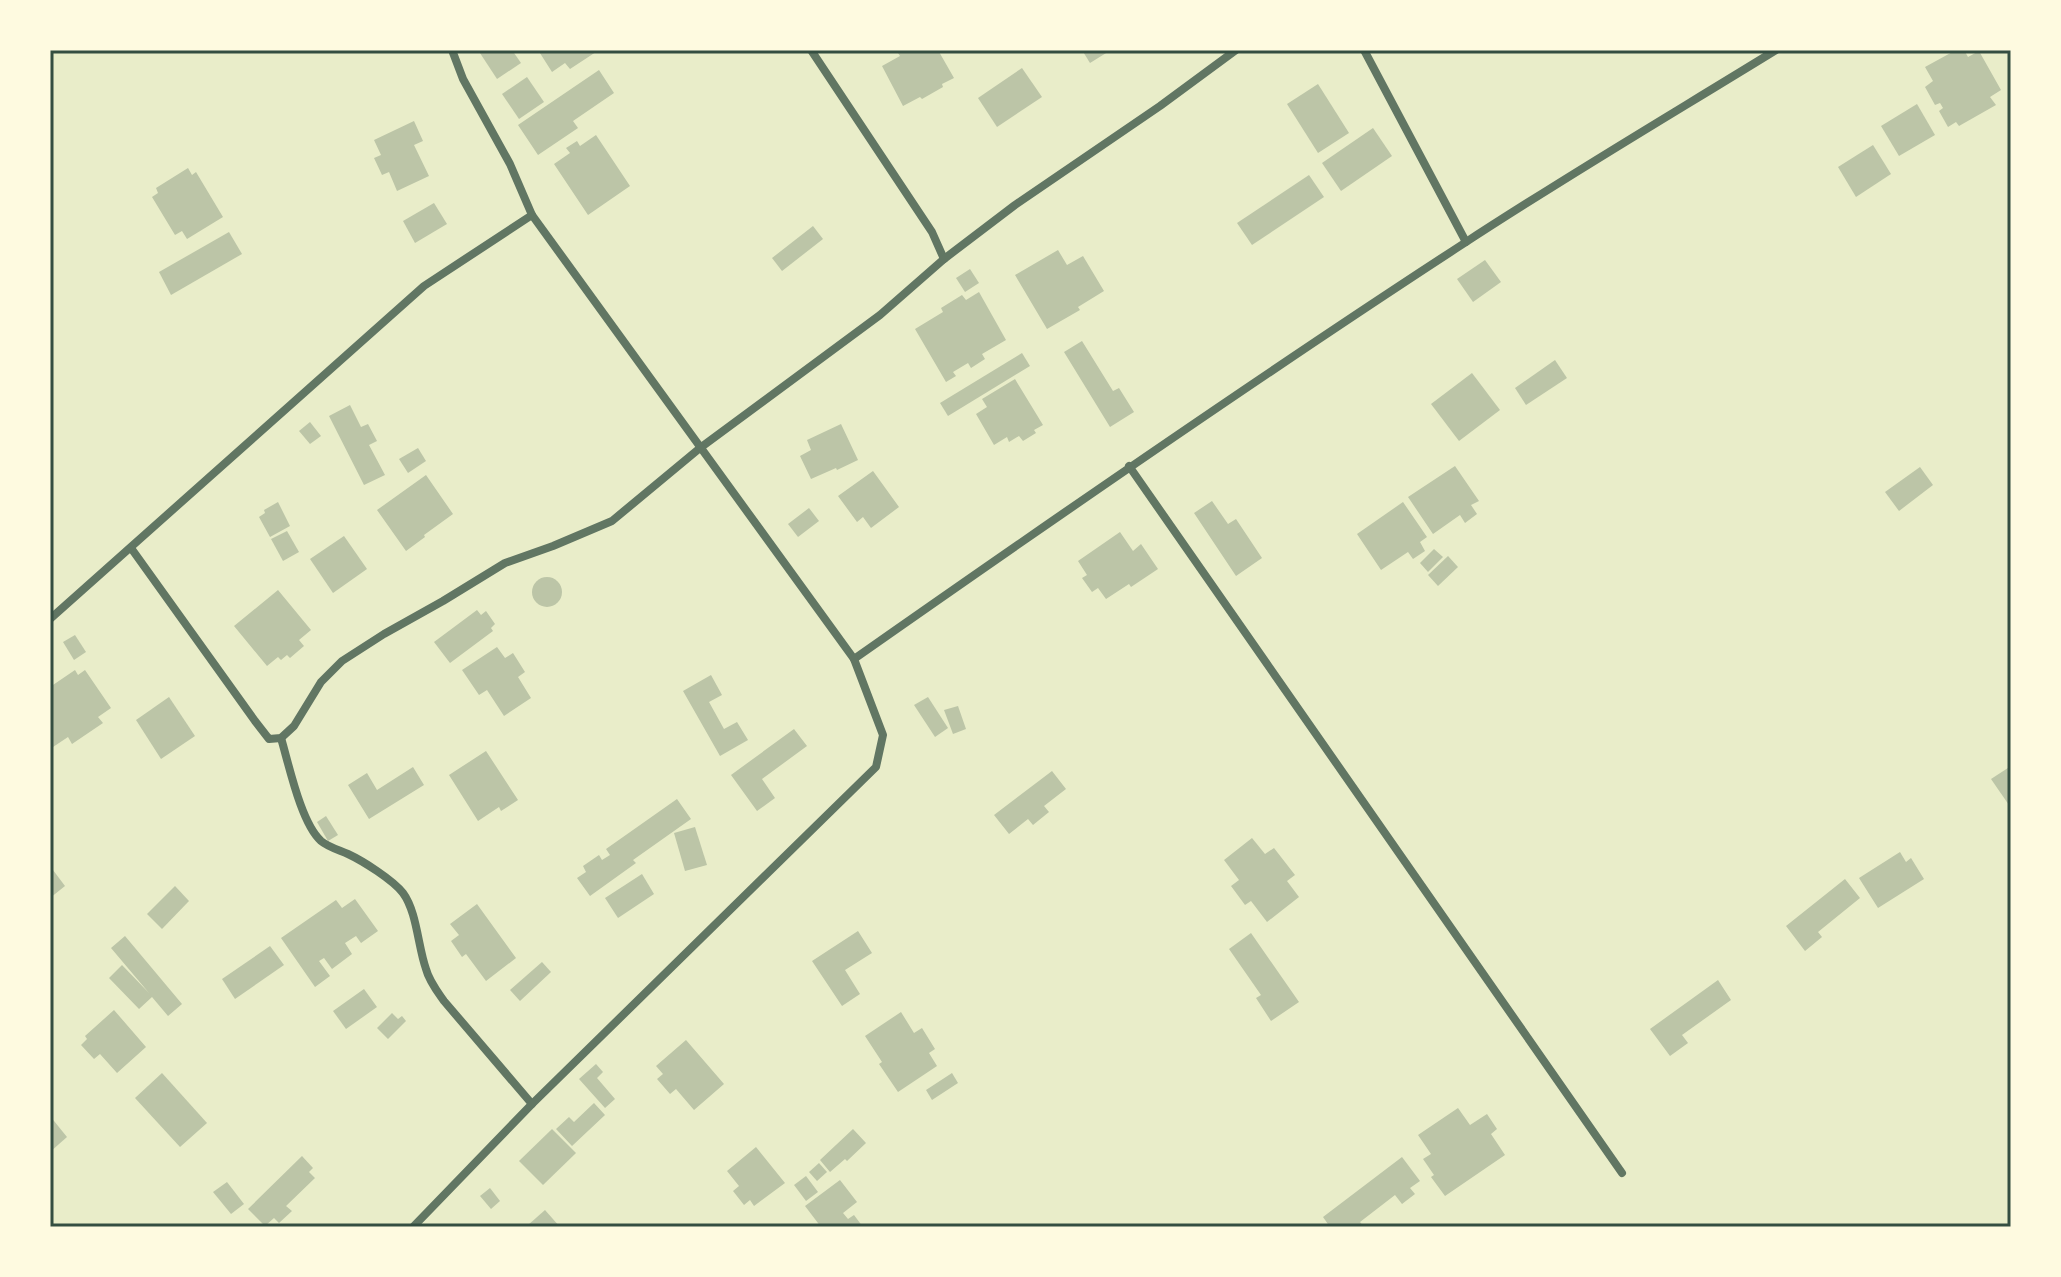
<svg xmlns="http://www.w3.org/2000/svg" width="2061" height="1277" font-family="Barlow,sans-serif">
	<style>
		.building { fill: #bcc5a7 }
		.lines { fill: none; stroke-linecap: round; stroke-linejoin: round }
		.minor { stroke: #617663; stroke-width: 8 }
		.neatline { fill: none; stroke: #344e41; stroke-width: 3 }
	</style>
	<rect width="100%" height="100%" fill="#e9edc9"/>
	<g class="building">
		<path d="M478 50H512L521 63 497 79Z"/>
		<path d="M538 50H599L570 69 565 63 552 72Z"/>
		<path d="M896 50H938L954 78 942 84 943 87 922 99 920 97 903 106 882 66 900 56Z"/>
		<path d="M1082 50H1111L1090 63Z"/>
		<path d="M1956 50H1964L1968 57 1979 51 2001 90 1990 97 1996 105 1959 126 1956 122 1948 127 1939 111 1943 108 1940 103 1935 105 1925 87 1933 81 1925 67Z"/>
		<path d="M1022 68 1042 97 997 127 978 98Z"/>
		<path d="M599 70 614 93 573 121 578 128 538 155 518 125Z"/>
		<path d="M527 77 544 102 519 119 502 94Z"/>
		<path d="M1318 84 1349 133 1318 153 1287 104Z"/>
		<path d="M1917 104 1935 135 1899 156 1881 126Z"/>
		<path d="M414 121 423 141 414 145 429 176 397 191 389 172 382 175 374 158 381 155 374 140Z"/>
		<path d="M1373 128 1392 156 1341 191 1322 163Z"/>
		<path d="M596 135 630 186 588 215 554 164 570 153 566 148 577 141 580 146Z"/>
		<path d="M1873 145 1891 174 1856 197 1838 167Z"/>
		<path d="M188 168 192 175 196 172 223 217 187 239 182 231 175 235 152 197 158 193 156 188Z"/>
		<path d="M1309 175 1324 197 1252 245 1237 223Z"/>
		<path d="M434 203 447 224 415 243 403 221Z"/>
		<path d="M813 226 823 239 782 271 772 258Z"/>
		<path d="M229 232 242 254 171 295 159 272Z"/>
		<path d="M1058 250 1067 265 1083 256 1104 291 1078 307 1080 310 1047 329 1015 275Z"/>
		<path d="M1485 260 1501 282 1473 302 1457 279Z"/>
		<path d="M970 269 979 283 965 292 956 278Z"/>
		<path d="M979 292 1006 340 982 354 985 359 971 368 968 363 953 372 956 376 946 382 915 329 943 312 941 308 962 295 966 300Z"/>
		<path d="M1082 341 1113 391 1119 388 1134 412 1110 427 1064 352Z"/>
		<path d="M1022 353 1030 366 948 416 940 403Z"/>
		<path d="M1555 360 1567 378 1526 405 1515 388Z"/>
		<path d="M1472 373 1500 410 1459 441 1431 404Z"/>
		<path d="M1015 379 1043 425 1034 430 1036 433 1023 441 1019 436 1009 442 1007 437 994 445 976 414 987 407 982 399Z"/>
		<path d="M350 405 361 427 368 424 377 441 369 445 385 475 364 485 329 416Z"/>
		<path d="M310 422 321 436 310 444 299 431Z"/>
		<path d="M841 424 858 460 837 470 836 468 811 479 800 456 811 450 807 440Z"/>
		<path d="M418 448 426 461 408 473 399 459Z"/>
		<path d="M1455 466 1479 501 1471 505 1477 514 1465 523 1460 515 1433 534 1408 497Z"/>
		<path d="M1920 467 1933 485 1899 511 1885 492Z"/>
		<path d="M873 471 899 507 871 528 863 517 857 522 838 496Z"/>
		<path d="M426 475 453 514 424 535 425 537 406 551 377 510Z"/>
		<path d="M1212 501 1228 524 1236 519 1262 558 1236 576 1194 513Z"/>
		<path d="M278 502 290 526 270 537 259 517 265 513 264 510Z"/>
		<path d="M1403 502 1427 537 1420 542 1425 551 1413 559 1408 552 1381 570 1357 534Z"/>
		<path d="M809 508 819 521 798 537 788 524Z"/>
		<path d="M287 531 299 552 283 561 271 539Z"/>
		<path d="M1120 532 1133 551 1141 544 1158 569 1131 587 1129 584 1106 599 1098 588 1092 592 1082 578 1087 575 1078 561Z"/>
		<path d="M344 536 367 569 333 593 310 559Z"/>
		<path d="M1434 549 1443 557 1428 572 1420 563Z"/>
		<path d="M1448 556 1458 567 1438 586 1428 575Z"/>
		<circle cx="547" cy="592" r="15"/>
		<path d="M278 590 311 630 299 640 304 646 290 658 287 655 281 660 278 657 267 666 234 626Z"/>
		<path d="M477 610 481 615 486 611 495 624 491 628 493 631 450 663 434 642Z"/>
		<path d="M75 635 86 652 74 660 63 642Z"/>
		<path d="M497 647 505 658 513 653 525 672 518 677 531 698 504 716 487 690 479 695 462 670Z"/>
		<path d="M75 670 78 675 85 670 111 708 98 717 103 723 72 744 68 737 53 747 50 742V687Z"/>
		<path d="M711 675 722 695 709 702 724 729 737 722 748 740 720 756 683 691Z"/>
		<path d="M169 697 195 736 161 759 136 720Z"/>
		<path d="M928 697 948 728 935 737 914 705Z"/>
		<path d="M958 706 966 729 953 734 944 710Z"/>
		<path d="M794 729 807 746 762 779 775 798 757 811 731 775Z"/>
		<path d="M486 751 518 800 501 811 499 807 478 821 449 775Z"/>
		<path d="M2011 766V808L1991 779Z"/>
		<path d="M413 767 424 785 369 819 348 785 367 773 377 790Z"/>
		<path d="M1052 771 1066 789 1044 806 1049 812 1033 825 1028 819 1009 834 994 815Z"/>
		<path d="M677 799 691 819 633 860 636 863 590 896 577 878 586 872 583 866 599 855 602 860 610 855 606 849Z"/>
		<path d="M326 816 338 835 328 841 317 822Z"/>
		<path d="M695 827 707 865 685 871 674 833Z"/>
		<path d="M1252 838 1265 854 1274 848 1295 875 1287 881 1299 897 1267 922 1251 901 1245 905 1231 886 1239 880 1224 860Z"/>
		<path d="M1900 852 1906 862 1911 858 1924 879 1878 908 1859 878Z"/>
		<path d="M50 866 65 886 50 898Z"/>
		<path d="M642 874 654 894 618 918 605 898Z"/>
		<path d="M1845 879 1860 898 1818 932 1822 937 1805 951 1786 926Z"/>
		<path d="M175 886 189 901 162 929 147 914Z"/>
		<path d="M355 899 378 931 361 943 356 936 345 943 352 954 332 969 324 958 319 961 330 976 315 987 281 938 336 900 342 908Z"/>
		<path d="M477 904 516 958 486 981 466 954 462 957 451 941 459 935 450 924Z"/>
		<path d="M858 931 872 953 845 970 860 994 842 1006 812 961Z"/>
		<path d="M1251 933 1299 1002 1271 1021 1256 998 1261 995 1229 949Z"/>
		<path d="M125 936 182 1004 168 1016 152 997 139 1009 109 978 122 965 149 993 111 948Z"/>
		<path d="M270 946 284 965 235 999 222 979Z"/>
		<path d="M542 962 551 972 520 1001 510 990Z"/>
		<path d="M1718 980 1731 1000 1682 1035 1688 1043 1670 1056 1650 1029Z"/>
		<path d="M364 989 377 1007 346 1029 333 1011Z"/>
		<path d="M114 1010 146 1047 117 1073 100 1054 94 1059 81 1045 87 1039 85 1036Z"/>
		<path d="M901 1012 914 1033 922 1028 935 1049 929 1053 937 1066 898 1092 879 1064 882 1062 865 1036Z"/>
		<path d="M392 1013 398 1019 402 1016 406 1021 388 1039 377 1028Z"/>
		<path d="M686 1040 724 1084 694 1110 676 1089 670 1094 657 1079 663 1074 656 1066Z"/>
		<path d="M596 1064 603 1072 597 1078 615 1099 605 1108 579 1079Z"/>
		<path d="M162 1073 207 1123 180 1147 135 1098Z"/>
		<path d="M952 1073 958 1083 932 1100 926 1090Z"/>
		<path d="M594 1103 605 1115 572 1146 556 1129 569 1117 574 1122Z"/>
		<path d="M1458 1108 1470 1125 1487 1114 1497 1129 1491 1134 1505 1155 1445 1196 1431 1177 1434 1175 1423 1159 1431 1154 1418 1135Z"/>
		<path d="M50 1116 67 1137 50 1152Z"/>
		<path d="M552 1129 576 1153 543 1185 519 1161Z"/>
		<path d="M853 1129 866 1143 847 1161 845 1159 830 1172 820 1160Z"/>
		<path d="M756 1147 785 1183 754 1206 750 1200 744 1205 733 1191 739 1186 727 1171Z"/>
		<path d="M302 1156 313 1168 309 1172 315 1178 286 1206 292 1211 279 1223 274 1218 265 1226 248 1209Z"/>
		<path d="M1402 1157 1420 1181 1410 1188 1415 1194 1402 1204 1395 1195 1360 1222 1364 1227H1330L1323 1217Z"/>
		<path d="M819 1163 827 1172 817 1181 809 1172Z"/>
		<path d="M806 1176 818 1192 806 1201 794 1185Z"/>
		<path d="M840 1180 857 1202 843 1213 848 1219 854 1215 863 1227H821L805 1206Z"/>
		<path d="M227 1182 244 1204 231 1214 213 1192Z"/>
		<path d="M490 1188 500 1201 491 1209 480 1196Z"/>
		<path d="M545 1210 560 1227H530L528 1225Z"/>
	</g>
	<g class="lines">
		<g class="minor">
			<path d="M811 50 932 232 944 259"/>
			<path d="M1364 50 1466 242"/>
			<path d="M1129 466 1622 1173"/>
			<path d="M131 548 255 721 269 739 281 738 294 726 321 682 342 661 384 634 443 601 505 563 553 546 612 521 700 448 880 315 944 259 1015 205 1160 106 1236 50"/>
			<path d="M50 619 424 286 532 215"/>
			<path d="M854 659C1055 518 1257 378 1463 244 1565 177 1672 114 1776 50"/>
			<path d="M281 738C289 765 301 823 321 841 328 847 339 850 348 854 363 861 393 880 403 893 417 912 418 947 426 969 429 981 437 991 444 1001L532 1104"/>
			<path d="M413 1227 532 1104 876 767 883 735 854 659 532 215 510 164 463 79 452 50"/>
		</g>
	</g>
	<rect width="2061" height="1277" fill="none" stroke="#fefae0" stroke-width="104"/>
	<rect x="52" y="52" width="1957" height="1173" class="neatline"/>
</svg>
